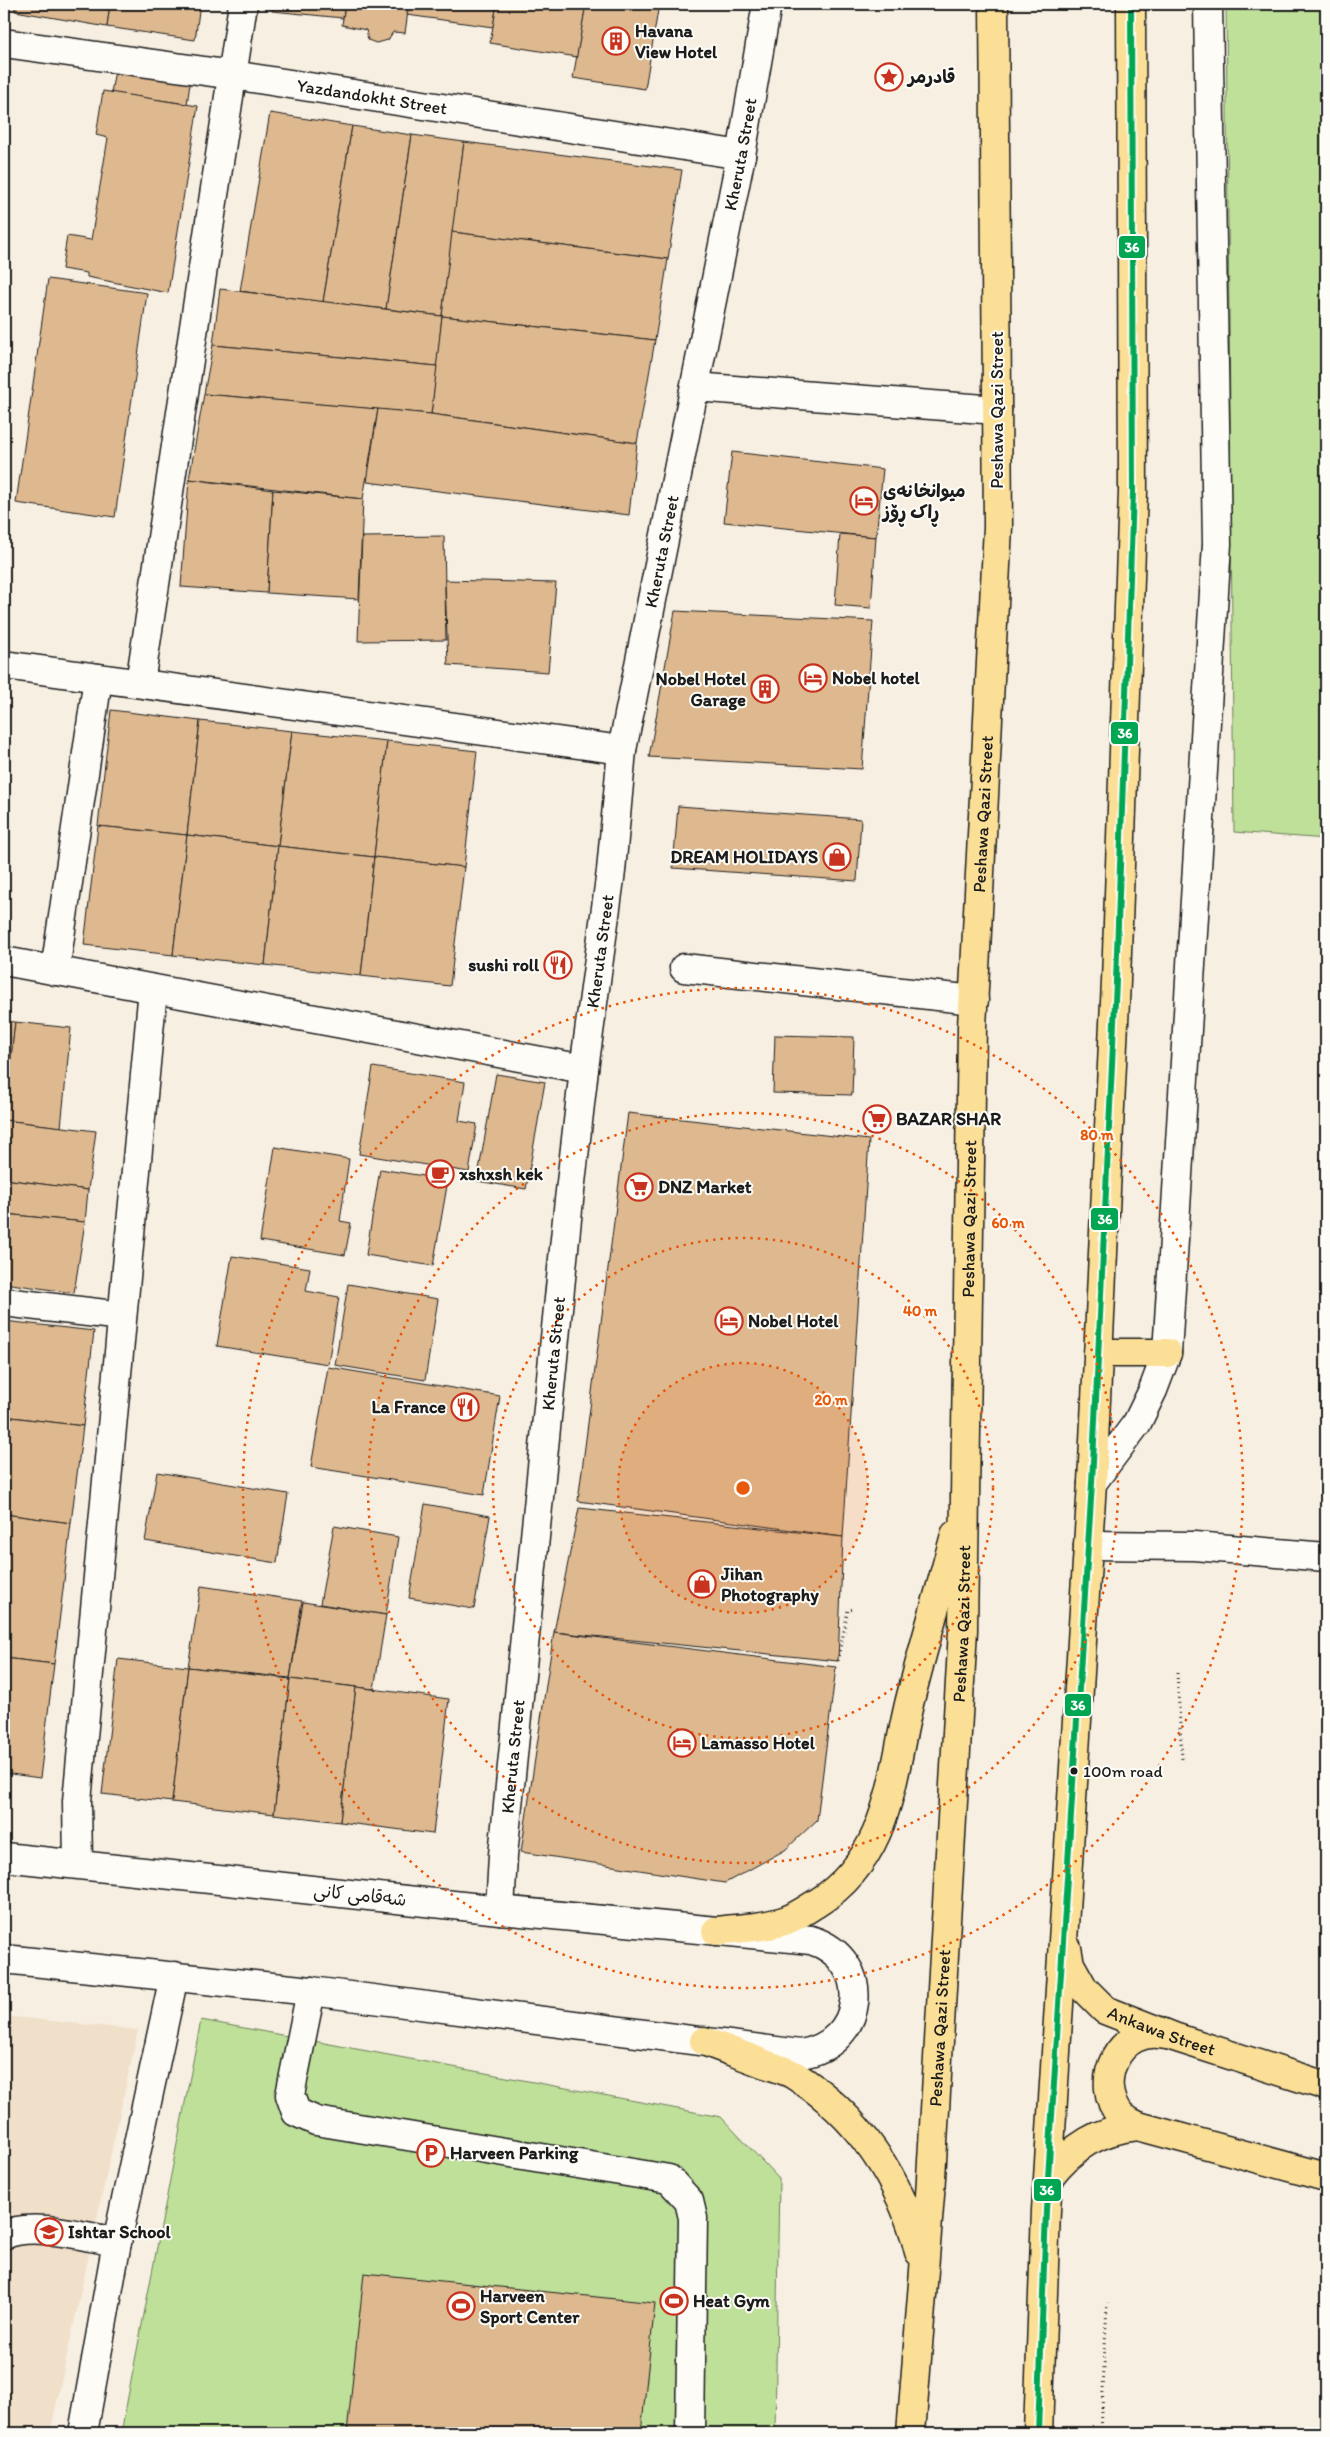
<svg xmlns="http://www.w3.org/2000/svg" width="1330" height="2437" font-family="Itim,'Playpen Sans Arabic',sans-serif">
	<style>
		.built { fill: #f0dfc9 }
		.green { fill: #bee099; stroke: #6d7e5a }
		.building { fill: #deb98f; stroke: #1c1c1c }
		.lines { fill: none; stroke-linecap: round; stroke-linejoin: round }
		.minor-casing { stroke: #1c1c1c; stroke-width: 31 }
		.highway-casing { stroke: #1c1c1c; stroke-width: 31 }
		.path { stroke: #1c1c1c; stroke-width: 3; stroke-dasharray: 1 4; stroke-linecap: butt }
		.minor { stroke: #fdfcf7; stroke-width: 28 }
		.highway { stroke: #fbdf96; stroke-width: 28 }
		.bus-1-casing { stroke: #fdfcf7; stroke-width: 10 }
		.bus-1 { stroke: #00a651; stroke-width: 6 }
		.ring { fill: none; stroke: #e8590c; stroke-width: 2.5; stroke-dasharray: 2.5 5 }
		.bus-dot { fill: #1c1c1c; stroke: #fdfcf7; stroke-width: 2 }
		.labels { text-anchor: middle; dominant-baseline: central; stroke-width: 4; stroke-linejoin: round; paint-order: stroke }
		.bus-label { font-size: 17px; fill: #1c1c1c; stroke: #fdfcf7; text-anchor: start }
		.poi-label { font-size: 18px; font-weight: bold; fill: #1c1c1c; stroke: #fdfcf7; text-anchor: start }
		.street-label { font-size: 18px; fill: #1c1c1c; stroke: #fdfcf7 }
		.centre { fill: #e8590c; stroke: #fdfcf7; stroke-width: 2.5 }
		.ring-label { font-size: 15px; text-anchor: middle; font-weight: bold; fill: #e8590c; stroke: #fdfcf7; stroke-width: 4; stroke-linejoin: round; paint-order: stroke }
		.line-badge { stroke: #fdfcf7; stroke-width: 2 }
		.badge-label { font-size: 14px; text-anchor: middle; font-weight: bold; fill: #fff }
	</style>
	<rect width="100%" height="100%" fill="#f7efe2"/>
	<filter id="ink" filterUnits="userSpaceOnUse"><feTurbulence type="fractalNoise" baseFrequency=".02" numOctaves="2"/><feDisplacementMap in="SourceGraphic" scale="10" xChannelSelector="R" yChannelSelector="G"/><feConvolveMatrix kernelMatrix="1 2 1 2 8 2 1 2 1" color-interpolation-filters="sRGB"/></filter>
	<g filter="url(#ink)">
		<path class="built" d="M4 2016 138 2030 50 2433H4Z"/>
		<g class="green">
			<path d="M1226 4H1326V839L1234 832Z"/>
			<path d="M201 2020 721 2117 779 2179 775 2433H121Z"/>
		</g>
		<g class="building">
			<path d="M15 4H110L107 27 15 11Z"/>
			<path d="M110 4H200L195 40 107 27Z"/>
			<path d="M273 4H345L343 18 272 11Z"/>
			<path d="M345 4H409L405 33 393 32 388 40 376 43 368 40 366 30 342 25Z"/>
			<path d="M409 4H497L493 27 407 15Z"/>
			<path d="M497 4H586L577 57 490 43Z"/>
			<path d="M586 4H659L645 89 573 78Z"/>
			<path d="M116 64 191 77 187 104 111 93Z"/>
			<path d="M103 91 198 106 168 293 87 277V273L62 269 67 236 91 240 108 138 96 135Z"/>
			<path d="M270 113 352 126 323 302 240 291Z"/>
			<path d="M352 126 412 135 386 309 323 302Z"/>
			<path d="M412 135 464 142 442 316 386 309Z"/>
			<path d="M464 142 682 170 668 259 452 232Z"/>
			<path d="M452 232 668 259 655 340 442 316Z"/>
			<path d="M48 279 147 293 115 517 16 503Z"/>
			<path d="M220 289 442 316 437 366 213 345Z"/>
			<path d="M442 316 655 340 637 443 431 414Z"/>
			<path d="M213 345 437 366 431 414 204 394Z"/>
			<path d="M204 394 378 409 363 499 189 479Z"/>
			<path d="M378 409 431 414 637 443 629 515 367 482Z"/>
			<path d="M732 452 883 469 876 537 724 522Z"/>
			<path d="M189 479 273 490 267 593 181 587Z"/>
			<path d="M273 490 363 499 359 599 267 593Z"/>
			<path d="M840 534 876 537 871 608 835 605Z"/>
			<path d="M444 536 446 640 358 641 362 537Z"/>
			<path d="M445 580 556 583 548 672 448 665Z"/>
			<path d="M675 611 873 621 862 769 649 757Z"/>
			<path d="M111 710 200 721 187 835 98 826Z"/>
			<path d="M200 721 292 731 278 846 187 835Z"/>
			<path d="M292 731 387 741 374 857 278 846Z"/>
			<path d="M387 741 477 751 464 867 374 857Z"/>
			<path d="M678 806 861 819 857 881 673 868Z"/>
			<path d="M98 826 187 835 173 955 84 945Z"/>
			<path d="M187 835 278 846 265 965 173 955Z"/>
			<path d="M278 846 374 857 361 976 265 965Z"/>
			<path d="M374 857 464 867 450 986 361 976Z"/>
			<path d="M4 1021 15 1022 4 1119Z"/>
			<path d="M15 1022 71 1028 61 1127 4 1120Z"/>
			<path d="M775 1035 854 1037 852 1095 773 1093Z"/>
			<path d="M373 1067 465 1082 459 1121 477 1124 469 1172 359 1154Z"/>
			<path d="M496 1074 545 1082 526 1189 477 1181Z"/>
			<path d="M628 1113 869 1140 843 1537 578 1501Z"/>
			<path d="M4 1120 96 1131 88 1190 4 1179Z"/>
			<path d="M275 1147 349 1159 340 1221 351 1223 345 1255 260 1241Z"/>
			<path d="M380 1169 448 1180 433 1266 366 1255Z"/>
			<path d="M4 1179 88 1190 85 1222 4 1214Z"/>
			<path d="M4 1214 85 1222 74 1293 4 1283Z"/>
			<path d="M232 1256 310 1268 306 1291 339 1297 328 1364 217 1346Z"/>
			<path d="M348 1284 438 1299 425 1380 335 1365Z"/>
			<path d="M4 1321 94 1331 83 1426 4 1416Z"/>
			<path d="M328 1367 500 1396 484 1495 311 1467Z"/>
			<path d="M4 1416 83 1426 71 1523 4 1514Z"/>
			<path d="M157 1472 288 1494 277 1563 145 1541Z"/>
			<path d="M425 1504 490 1516 474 1609 409 1598Z"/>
			<path d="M579 1508 843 1537 838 1661 554 1632Z"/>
			<path d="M4 1514 71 1523 54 1664 4 1658Z"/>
			<path d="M334 1526 398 1537 386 1615 320 1604Z"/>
			<path d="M201 1586 302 1601 290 1678 188 1667Z"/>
			<path d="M303 1602 386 1615 374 1689 290 1679Z"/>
			<path d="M554 1632 836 1667 817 1820 785 1850 725 1883 521 1852Z"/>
			<path d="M4 1658 54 1664 40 1778 4 1773Z"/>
			<path d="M118 1659 188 1667 172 1802 102 1794Z"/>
			<path d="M188 1667 290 1679 274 1814 172 1802Z"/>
			<path d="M290 1679 356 1687 340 1822 274 1814Z"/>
			<path d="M356 1687 449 1699 433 1834 340 1822Z"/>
			<path d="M364 2273 655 2303 641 2433H347Z"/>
			<path d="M4 2397 9 2398 4 2417Z"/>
		</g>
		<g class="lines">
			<g class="minor-casing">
				<g id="minor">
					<path id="s1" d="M4 43 233 75 741 155"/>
					<path d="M695 387 997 410"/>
					<path d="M4 665 622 750"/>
					<path d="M140 683 243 4"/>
					<path d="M4 961 584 1069"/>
					<path d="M684 968 974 1000"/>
					<path d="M55 971 98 678"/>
					<path d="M4 1302 122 1316"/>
					<path d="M1092 1483 1137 1423 1153 1390 1167 1353 1217 544 1208 4"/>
					<path d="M1088 1545 1194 1546 1326 1557"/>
					<path d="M4 1857 500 1910 811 1940C875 1960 866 2045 800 2054L311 1991 4 1959"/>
					<path d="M78 1864 77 1801 153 989"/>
					<path id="s2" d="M500 1910 503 1855 568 1209 584 1069 611 871 622 750 741 155 767 4"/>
					<path d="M311 1991 290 2095 296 2112 316 2121 669 2179 689 2201 693 2218 690 2433"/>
					<path d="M4 2235C32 2221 86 2237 117 2242"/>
					<path d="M83 2433 117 2242 174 1976"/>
				</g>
			</g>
			<g class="highway-casing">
				<g id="highway">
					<path d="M1098 1353H1167"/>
					<path d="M716 1931C739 1928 765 1928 787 1920 797 1916 807 1909 817 1903 891 1856 891 1777 910 1700 924 1645 940 1590 955 1535"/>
					<path id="s3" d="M1067 1948 1070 1964 1084 1989 1105 2010 1174 2037 1326 2086"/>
					<path d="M704 2041C724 2049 745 2056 765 2064 774 2067 785 2070 794 2075 857 2114 902 2180 919 2252"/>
					<path d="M1138 2126C1133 2123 1125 2120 1121 2116 1091 2083 1120 2024 1165 2035"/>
					<path d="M1049 2177C1073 2146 1099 2130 1138 2126L1326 2177"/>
					<path id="s4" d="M911 2433 930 2195 963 1630 972 1027 998 527 994 4"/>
					<path d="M1038 2433 1046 2210 1092 1483 1116 981 1133 492 1131 4"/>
				</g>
			</g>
			<g class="path">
				<path d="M838 1661 848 1610 855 1609"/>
				<path d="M1177 1673 1182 1759"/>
				<path d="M1101 2433 1107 2303"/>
			</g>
			<use href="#minor" class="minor"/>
			<use href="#highway" class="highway"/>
			<g class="bus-1-casing">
				<path id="bus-1" d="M1038 2433 1046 2210 1092 1483 1116 981 1133 492 1131 4"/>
			</g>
			<use href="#bus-1" class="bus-1"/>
		</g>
	</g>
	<circle cx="743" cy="1488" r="125" fill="#e8590c" fill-opacity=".12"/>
	<g class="ring">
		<circle cx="743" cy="1488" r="125"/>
		<circle cx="743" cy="1488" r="250"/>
		<circle cx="743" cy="1488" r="375"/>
		<circle cx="743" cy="1488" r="500"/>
	</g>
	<defs>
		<g id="building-ring" transform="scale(1.4375)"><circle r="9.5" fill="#fdfcf7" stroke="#c8321e" stroke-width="1.5"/><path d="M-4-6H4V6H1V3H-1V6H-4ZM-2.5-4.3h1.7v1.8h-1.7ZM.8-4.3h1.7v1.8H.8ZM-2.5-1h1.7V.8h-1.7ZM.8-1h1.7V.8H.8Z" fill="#c8321e"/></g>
		<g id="sight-ring" transform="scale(1.4375)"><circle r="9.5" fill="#fdfcf7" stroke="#c8321e" stroke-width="1.5"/><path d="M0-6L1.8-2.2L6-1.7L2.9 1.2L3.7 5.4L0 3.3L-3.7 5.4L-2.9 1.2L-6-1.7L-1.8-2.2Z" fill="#c8321e"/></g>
		<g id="hotel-ring" transform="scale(1.4375)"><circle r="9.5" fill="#fdfcf7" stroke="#c8321e" stroke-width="1.5"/><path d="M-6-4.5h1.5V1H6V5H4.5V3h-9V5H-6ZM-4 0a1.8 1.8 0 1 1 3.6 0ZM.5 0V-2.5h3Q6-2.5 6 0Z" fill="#c8321e"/></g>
		<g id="shop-ring" transform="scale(1.4375)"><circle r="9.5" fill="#fdfcf7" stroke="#c8321e" stroke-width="1.5"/><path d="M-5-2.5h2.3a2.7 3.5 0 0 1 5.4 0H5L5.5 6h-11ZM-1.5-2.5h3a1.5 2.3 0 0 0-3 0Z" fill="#c8321e"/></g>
		<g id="restaurant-ring" transform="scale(1.4375)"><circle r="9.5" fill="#fdfcf7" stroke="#c8321e" stroke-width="1.5"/><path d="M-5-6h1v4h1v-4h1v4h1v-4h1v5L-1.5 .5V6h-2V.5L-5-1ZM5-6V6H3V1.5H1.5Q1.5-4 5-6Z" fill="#c8321e"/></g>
		<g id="supermarket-ring" transform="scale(1.4375)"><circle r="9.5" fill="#fdfcf7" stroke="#c8321e" stroke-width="1.5"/><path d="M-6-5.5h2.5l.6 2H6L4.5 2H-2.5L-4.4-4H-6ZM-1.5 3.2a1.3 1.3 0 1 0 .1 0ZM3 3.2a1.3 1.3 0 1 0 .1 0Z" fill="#c8321e"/></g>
		<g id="cafe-ring" transform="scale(1.4375)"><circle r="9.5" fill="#fdfcf7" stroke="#c8321e" stroke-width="1.5"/><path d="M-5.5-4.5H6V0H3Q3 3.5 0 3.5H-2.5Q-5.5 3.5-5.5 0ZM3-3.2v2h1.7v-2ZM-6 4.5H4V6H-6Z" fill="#c8321e"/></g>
		<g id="parking-ring" transform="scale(1.4375)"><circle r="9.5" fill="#fdfcf7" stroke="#c8321e" stroke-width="1.5"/><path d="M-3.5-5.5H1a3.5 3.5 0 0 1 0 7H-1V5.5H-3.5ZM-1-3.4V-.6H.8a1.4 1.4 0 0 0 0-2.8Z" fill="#c8321e"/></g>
		<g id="school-ring" transform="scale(1.4375)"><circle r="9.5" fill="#fdfcf7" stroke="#c8321e" stroke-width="1.5"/><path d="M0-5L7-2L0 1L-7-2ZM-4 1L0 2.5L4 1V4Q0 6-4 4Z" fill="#c8321e"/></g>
		<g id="stadium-ring" transform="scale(1.4375)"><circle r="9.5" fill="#fdfcf7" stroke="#c8321e" stroke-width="1.5"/><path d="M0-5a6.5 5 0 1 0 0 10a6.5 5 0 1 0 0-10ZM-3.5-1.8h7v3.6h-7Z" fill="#c8321e"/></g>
	</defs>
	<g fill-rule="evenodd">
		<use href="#building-ring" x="616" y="41"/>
		<use href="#sight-ring" x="889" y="77"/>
		<use href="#hotel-ring" x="864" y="501"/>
		<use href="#hotel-ring" x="813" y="678"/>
		<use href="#building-ring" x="765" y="689"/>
		<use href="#shop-ring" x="837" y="857"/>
		<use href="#restaurant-ring" x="558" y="965"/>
		<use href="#supermarket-ring" x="877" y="1119"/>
		<use href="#cafe-ring" x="440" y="1174"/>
		<use href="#supermarket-ring" x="639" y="1187"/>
		<use href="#hotel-ring" x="729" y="1321"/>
		<use href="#restaurant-ring" x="465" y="1407"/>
		<use href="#shop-ring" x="702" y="1584"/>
		<use href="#hotel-ring" x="682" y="1743"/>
		<use href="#parking-ring" x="431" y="2153"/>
		<use href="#school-ring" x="49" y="2232"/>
		<use href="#stadium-ring" x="674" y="2301"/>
		<use href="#stadium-ring" x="461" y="2306"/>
	</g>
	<circle class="bus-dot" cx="1074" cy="1771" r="4.5"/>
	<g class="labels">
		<g class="bus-label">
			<text x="1083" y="1771">100m road</text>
		</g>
		<g class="poi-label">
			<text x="635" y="31">Havana<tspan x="635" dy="21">View Hotel</tspan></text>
			<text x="908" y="77">قادرمر</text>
			<text x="883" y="491">میوانخانەی<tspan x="883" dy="21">ڕاک ڕۆز</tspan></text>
			<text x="832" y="678">Nobel hotel</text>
			<text x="746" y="679" text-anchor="end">Nobel Hotel<tspan x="746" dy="21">Garage</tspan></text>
			<text x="818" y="857" text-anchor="end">DREAM HOLIDAYS</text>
			<text x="539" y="965" text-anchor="end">sushi roll</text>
			<text x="896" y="1119">BAZAR SHAR</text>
			<text x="459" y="1174">xshxsh kek</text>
			<text x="658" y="1187">DNZ Market</text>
			<text x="748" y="1321">Nobel Hotel</text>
			<text x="446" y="1407" text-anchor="end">La France</text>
			<text x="721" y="1574">Jihan<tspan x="721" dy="21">Photography</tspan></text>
			<text x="701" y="1743">Lamasso Hotel</text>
			<text x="450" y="2153">Harveen Parking</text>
			<text x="68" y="2232">Ishtar School</text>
			<text x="480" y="2296">Harveen<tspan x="480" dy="21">Sport Center</tspan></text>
			<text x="693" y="2301">Heat Gym</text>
		</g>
		<g class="street-label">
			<text stroke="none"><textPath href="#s1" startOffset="372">Yazdandokht Street</textPath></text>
			<text stroke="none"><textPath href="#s2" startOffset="1774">Kheruta Street</textPath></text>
			<text transform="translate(997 410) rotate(-90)">Peshawa Qazi Street</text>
			<text stroke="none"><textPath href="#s2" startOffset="1369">Kheruta Street</textPath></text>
			<text stroke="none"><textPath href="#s4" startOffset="1621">Peshawa Qazi Street</textPath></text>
			<text stroke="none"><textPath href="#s2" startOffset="964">Kheruta Street</textPath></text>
			<text stroke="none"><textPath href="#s4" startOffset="1216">Peshawa Qazi Street</textPath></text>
			<text stroke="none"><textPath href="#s2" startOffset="559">Kheruta Street</textPath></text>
			<text stroke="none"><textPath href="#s4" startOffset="811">Peshawa Qazi Street</textPath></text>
			<text stroke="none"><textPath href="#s2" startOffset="154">Kheruta Street</textPath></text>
			<text transform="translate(360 1895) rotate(6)">شەقامی کانی</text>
			<text stroke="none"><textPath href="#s4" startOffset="406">Peshawa Qazi Street</textPath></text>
			<text stroke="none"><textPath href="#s3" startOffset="135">Ankawa Street</textPath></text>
		</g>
	</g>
	<circle cx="743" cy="1488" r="8" class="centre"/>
	<g class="ring-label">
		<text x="1097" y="1140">80 m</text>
		<text x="1008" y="1228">60 m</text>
		<text x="920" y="1316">40 m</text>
		<text x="831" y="1405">20 m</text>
	</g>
	<g class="line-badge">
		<rect x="1118" y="235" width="28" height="24" rx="5" fill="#00a651"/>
		<rect x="1110" y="721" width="29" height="24" rx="5" fill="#00a651"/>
		<rect x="1090" y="1207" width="29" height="24" rx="5" fill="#00a651"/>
		<rect x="1064" y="1693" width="28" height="24" rx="5" fill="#00a651"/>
		<rect x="1033" y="2178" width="29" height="24" rx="5" fill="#00a651"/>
	</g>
	<g class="badge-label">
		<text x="1132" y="252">36</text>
		<text x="1125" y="738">36</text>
		<text x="1105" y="1224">36</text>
		<text x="1078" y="1710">36</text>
		<text x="1047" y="2195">36</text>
	</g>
	<rect width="1330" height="2437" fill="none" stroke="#fdfcf7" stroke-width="20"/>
	<rect x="10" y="10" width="1310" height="2417" fill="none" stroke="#1c1c1c" stroke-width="2" filter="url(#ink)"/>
</svg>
